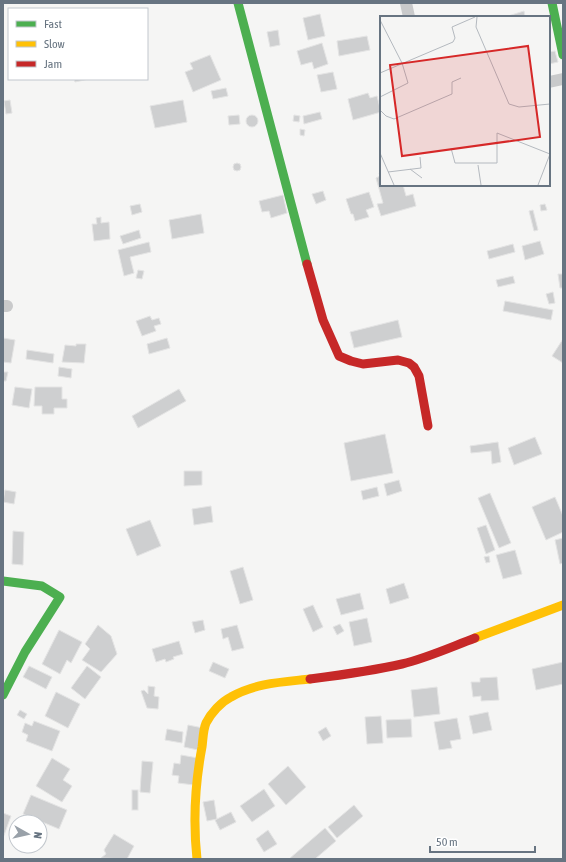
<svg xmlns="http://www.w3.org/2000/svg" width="566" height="862" font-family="'Asap Condensed',sans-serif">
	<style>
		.building { fill: #cecfd0; stroke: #e4e4e4 }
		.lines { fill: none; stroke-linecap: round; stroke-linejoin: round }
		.street { stroke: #c9cacb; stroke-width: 12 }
		.fast { stroke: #4caf50; stroke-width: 9 }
		.slow { stroke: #ffc107; stroke-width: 9 }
		.jam { stroke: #c62828; stroke-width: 9 }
		.inset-road { fill: none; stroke: #b4b9bf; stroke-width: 1 }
		.view { fill: #d62828; fill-opacity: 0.15; stroke: #d62828; stroke-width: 2 }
		.inset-edge { fill: none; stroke: #677481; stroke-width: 2 }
	</style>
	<rect width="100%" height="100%" fill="#f5f5f4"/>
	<g class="building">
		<path d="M524 11 525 17H505Z"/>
		<path d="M320 14 325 36 308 40 303 18Z"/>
		<path d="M278 30 280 45 270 47 267 32Z"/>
		<path d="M367 36 370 50 339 56 337 41Z"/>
		<path d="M322 43 328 64 314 69 312 62 301 65 297 51Z"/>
		<path d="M555 51 558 62 549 64V52Z"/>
		<path d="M210 55 221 80 193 92 185 72 193 69 190 63Z"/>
		<path d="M333 72 337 89 321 92 317 75Z"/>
		<path d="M74 79H89L75 82Z"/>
		<path d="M226 88 228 96 213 99 211 91Z"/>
		<path d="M368 93 370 98 377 96 381 112 353 120 348 99Z"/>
		<path d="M10 100 12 113 6 114 4 101Z"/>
		<path d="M183 100 187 122 155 128 150 106Z"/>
		<path d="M320 112 322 119 304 124 303 116Z"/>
		<circle cx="252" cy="121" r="6"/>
		<path d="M239 115 240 124 229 125 228 116Z"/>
		<path d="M294 115 300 116 299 122 293 121Z"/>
		<path d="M300 129 305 130 304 136 300 135Z"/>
		<circle cx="237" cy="167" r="4"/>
		<path d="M379 173H381V185H403L406 196 413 194 416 206 381 216 377 204 383 203 376 178 380 176Z"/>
		<path d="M323 191 326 200 316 204 312 194Z"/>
		<path d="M369 192 374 207 366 210 369 217 355 221 353 214H351L346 199Z"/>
		<path d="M283 195 287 213 271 218 269 211 262 212 259 201Z"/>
		<path d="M140 204 142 212 132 215 130 206Z"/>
		<path d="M545 204 547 210 541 211 540 205Z"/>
		<path d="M533 210 538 230 534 231 529 211Z"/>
		<path d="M201 214 204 233 172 239 169 220Z"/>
		<path d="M101 217V223L109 222 110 239 94 241 92 224H97L96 218Z"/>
		<path d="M139 230 141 238 123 244 120 236Z"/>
		<path d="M540 241 544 254 525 260 522 246Z"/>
		<path d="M149 242 151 252 130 257 134 273 124 276 118 250Z"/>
		<path d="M513 244 515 252 489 259 487 251Z"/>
		<path d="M138 270 144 271 142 279 136 278Z"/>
		<path d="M558 274H563V288H560Z"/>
		<path d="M513 276 515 283 498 287 496 280Z"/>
		<path d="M553 292 555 303 549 304 546 294Z"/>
		<path d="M505 301 553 310 551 320 503 311Z"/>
		<path d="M150 316 152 320 159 318 161 324 154 326 156 331 142 336 136 321Z"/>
		<path d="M398 320 402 337 354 348 350 332Z"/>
		<path d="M3 338 15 340 11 363 3 362Z"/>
		<path d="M167 338 170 348 149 354 147 344Z"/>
		<path d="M563 339V363L552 356Z"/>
		<path d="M76 344H86L84 363 62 362 65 345 76 346Z"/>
		<path d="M27 350 54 354 53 363 26 359Z"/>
		<path d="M59 367 72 369 71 378 58 376Z"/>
		<path d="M3 372H8L6 381H3Z"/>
		<path d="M15 387 32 389 29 408 12 405Z"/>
		<path d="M35 387H62V399H67V408H54V414H42V406H34Z"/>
		<path d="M179 389 186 401 138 428 132 416Z"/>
		<path d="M385 434 393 473 351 481 344 443Z"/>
		<path d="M535 437 542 454 514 465 508 448Z"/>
		<path d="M498 442 501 462 492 464 491 451 471 453 470 446Z"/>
		<path d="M184 471H202V485L184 486Z"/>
		<path d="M399 480 402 491 387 496 384 484Z"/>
		<path d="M377 487 379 496 363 500 361 491Z"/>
		<path d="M5 490 16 492 14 504 3 502Z"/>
		<path d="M490 493 511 543 499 548 478 498Z"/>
		<path d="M555 497 563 516V532L546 540 532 507Z"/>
		<path d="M211 506 213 522 194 525 192 509Z"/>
		<path d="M150 520 161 546 137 556 126 529Z"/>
		<path d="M486 525 495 550 486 554 477 528Z"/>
		<path d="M13 531 24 532 23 565 12 564Z"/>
		<path d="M563 538V563L560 564 555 540Z"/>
		<path d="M515 550 522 574 503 579 496 555Z"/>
		<path d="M489 556 490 562 486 563 484 557Z"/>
		<path d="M243 567 253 600 240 604 230 571Z"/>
		<path d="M404 583 409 598 390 604 386 589Z"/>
		<path d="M360 593 364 609 341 615 336 599Z"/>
		<path d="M313 605 323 627 313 632 303 609Z"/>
		<path d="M367 618 372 642 354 646 349 622Z"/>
		<path d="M203 620 205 630 195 633 192 622Z"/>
		<path d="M340 624 344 631 337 635 333 627Z"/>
		<path d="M98 625 111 636 117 654 101 672 82 660 90 649 85 644Z"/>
		<path d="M237 625 244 648 232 651 228 637 223 639 221 629Z"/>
		<path d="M59 630 82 642 71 663 67 660 60 674 42 664Z"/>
		<path d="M179 641 183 654 173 657 174 659 166 662 165 659 156 662 152 649Z"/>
		<path d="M213 662 229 669 225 678 209 671Z"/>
		<path d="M563 662V684L536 690 532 669Z"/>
		<path d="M29 666 52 677 46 689 23 677Z"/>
		<path d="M87 666 101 677 85 699 71 688Z"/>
		<path d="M497 677 499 700 481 701V696L473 697 471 682H480V678Z"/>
		<path d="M148 686 155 687 154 696 159 697 158 709 147 708 141 691 144 690 148 694Z"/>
		<path d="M437 687 440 714 414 717 411 690Z"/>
		<path d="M56 692 80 704 68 728 45 716Z"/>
		<path d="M20 710 27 714 24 719 17 715Z"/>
		<path d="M488 712 492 730 473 734 469 716Z"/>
		<path d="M381 716 383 743 367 744 365 717Z"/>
		<path d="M457 718 461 739 450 741 452 748 439 750 434 722Z"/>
		<path d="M411 719 412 737 387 738 386 720Z"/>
		<path d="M34 721 60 731 52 751 26 741 28 735 22 732 25 723 32 726Z"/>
		<path d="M188 725 203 728 198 750 184 747Z"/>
		<path d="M326 727 331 736 323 741 318 732Z"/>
		<path d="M167 729 183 732 182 743 165 740Z"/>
		<path d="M181 755 198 758 194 785 178 783 179 776 172 775 174 763 180 764Z"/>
		<path d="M52 758 70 769 63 780 72 786 62 802 36 786Z"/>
		<path d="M142 761 153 762 150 793 140 792Z"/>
		<path d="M288 766 306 787 286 805 268 784Z"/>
		<path d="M264 789 275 806 252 822 240 806Z"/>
		<rect x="132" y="790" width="6" height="20"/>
		<path d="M31 795 67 810 59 829 23 814Z"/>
		<path d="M214 800 217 819 207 821 203 802Z"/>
		<path d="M354 805 363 816 337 838 328 827Z"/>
		<path d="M231 812 236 822 220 830 215 820Z"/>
		<path d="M3 813 11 816 3 838Z"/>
		<path d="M325 828 336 841 315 859H289Z"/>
		<path d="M268 830 277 844 264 852 256 839Z"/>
		<path d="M114 834 134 846 127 859 101 858 106 854 104 850Z"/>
	</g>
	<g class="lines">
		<g class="street">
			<path d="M406 3 409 17"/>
			<path d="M549 82 563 79"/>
			<path d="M3 306H7"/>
		</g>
		<g class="fast">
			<path d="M238 3 307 264"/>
			<path d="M552 3 563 55"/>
			<path d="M3 581 42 586 60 597 25 652 3 695"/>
		</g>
		<g class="slow">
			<path d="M475 638 563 605"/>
			<path d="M197 859C193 822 195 784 202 747 203 740 203 730 206 723 211 713 221 702 231 697 255 683 283 682 310 679"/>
		</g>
		<g class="jam">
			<path d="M307 264 323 320 339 356 351 361 363 364 398 360 409 363 414 367 419 376 428 426"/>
			<path d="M310 679C341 675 372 671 402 664 427 658 451 647 475 638"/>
		</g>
	</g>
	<g transform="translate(380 16)">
		<rect width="170" height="170" fill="#f5f5f4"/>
		<path class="inset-road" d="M97 1 96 11 129 88 139 91 170 88M0 4 22 47 28 67 0 81M0 57 73 26 75 22 72 11 95 1M0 94 6 100 14 103 72 78V66L81 62M71 132 75 147H117V117L170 138M0 137 14 169M98 149 101 169M30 153 42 162M8 156 41 152 40 141M158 169 170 138"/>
		<path class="view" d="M148 30 160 121 22 140 10 49Z"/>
		<rect width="170" height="170" class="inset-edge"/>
	</g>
	<rect width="566" height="862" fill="none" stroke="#677481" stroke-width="8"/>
	<rect x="8" y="8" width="140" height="72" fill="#ffffff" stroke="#c2c7cd"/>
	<rect x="16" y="21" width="20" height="6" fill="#4caf50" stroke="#c2c7cd"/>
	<text x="44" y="28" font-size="12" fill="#677481">Fast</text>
	<rect x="16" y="41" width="20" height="6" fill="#ffc107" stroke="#c2c7cd"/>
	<text x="44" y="48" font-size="12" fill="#677481">Slow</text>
	<rect x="16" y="61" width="20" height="6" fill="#c62828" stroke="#c2c7cd"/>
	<text x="44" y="68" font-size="12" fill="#677481">Jam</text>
	<g transform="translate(28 834) rotate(98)"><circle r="19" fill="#ffffff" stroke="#c2c7cd"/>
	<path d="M0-3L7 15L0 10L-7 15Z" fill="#99a1a9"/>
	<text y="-6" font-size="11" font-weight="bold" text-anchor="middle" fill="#677481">N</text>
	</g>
	<path d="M430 846v6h105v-6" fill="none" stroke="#677481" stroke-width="2"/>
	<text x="436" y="846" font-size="12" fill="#677481" stroke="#ffffff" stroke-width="3" paint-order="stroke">50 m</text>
</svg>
